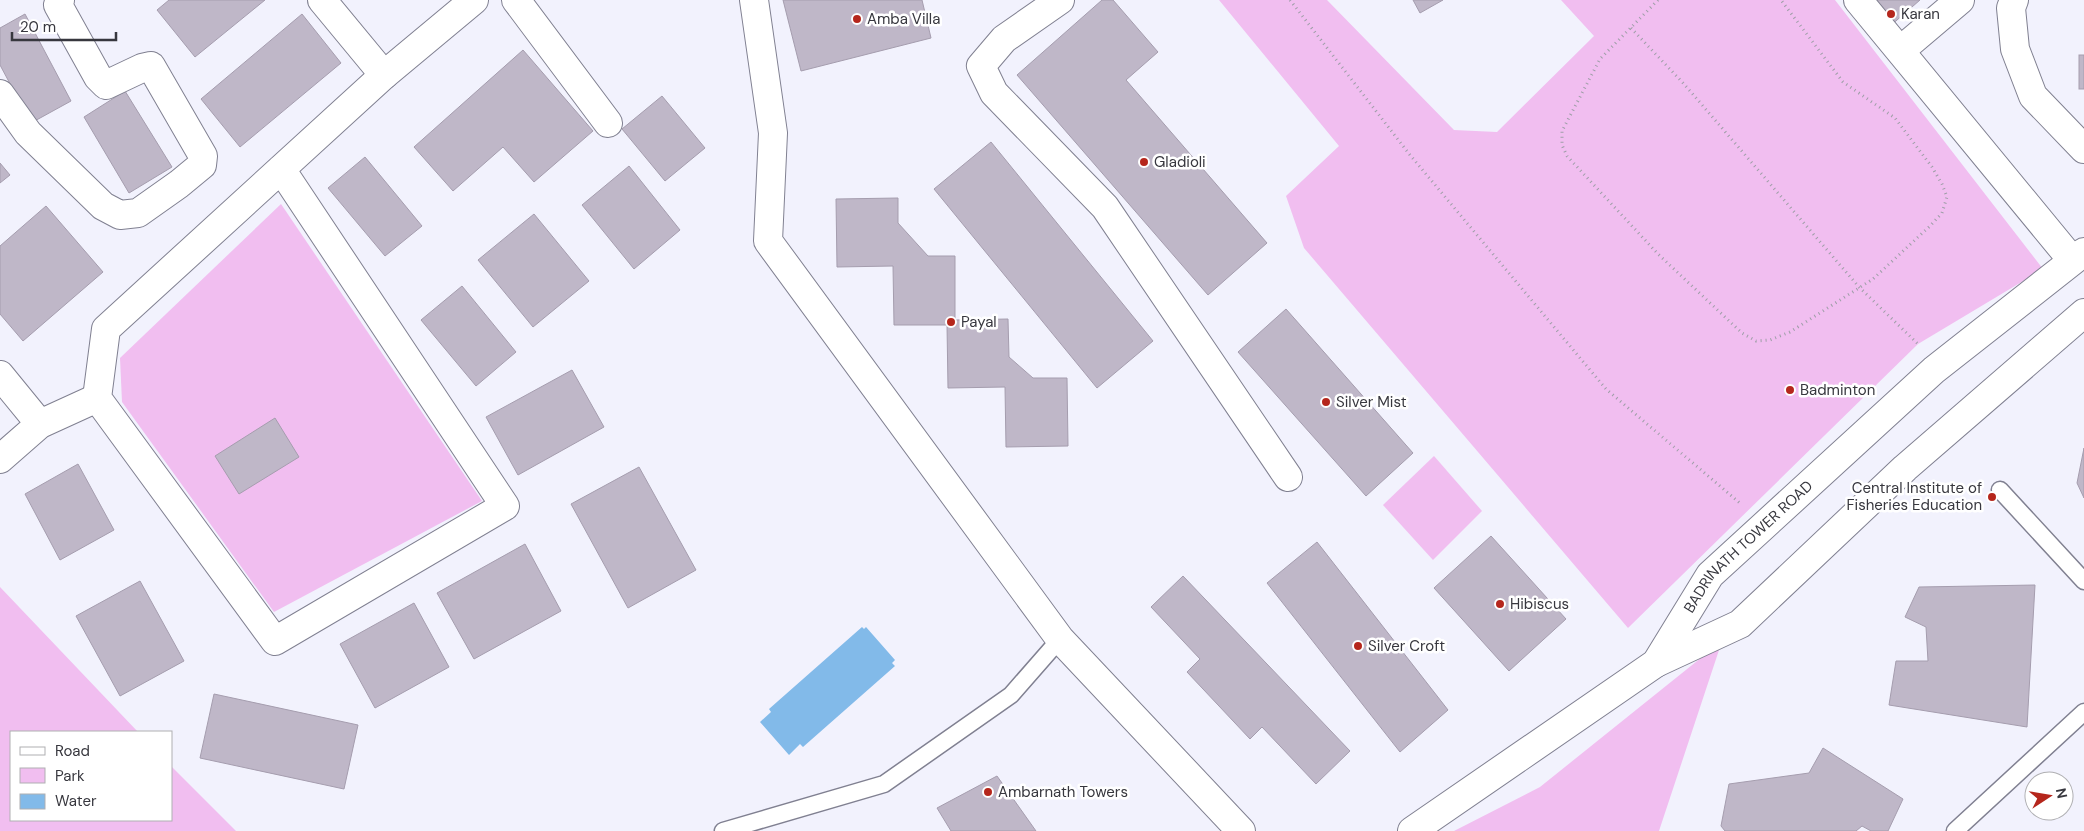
<svg xmlns="http://www.w3.org/2000/svg" width="2084" height="831" font-family="'DM Sans',sans-serif">
	<style>
		.green { fill: #f1bef0 }
		.water { fill: #82bae9 }
		.building { fill: #bfb7c8; stroke: #a59dae }
		.lines { fill: none; stroke-linecap: round; stroke-linejoin: round }
		.service-casing { stroke: #808091; stroke-width: 19 }
		.minor-casing { stroke: #808091; stroke-width: 30 }
		.tertiary-casing { stroke: #808091; stroke-width: 30 }
		.path { stroke: #9e9ea7; stroke-width: 3; stroke-dasharray: 1 4; stroke-linecap: butt }
		.service { stroke: #fff; stroke-width: 16 }
		.minor { stroke: #fff; stroke-width: 28 }
		.tertiary { stroke: #fff; stroke-width: 28 }
		.poi-dot { fill: #b5261c; stroke: #fff; stroke-width: 2 }
		.labels { text-anchor: middle; dominant-baseline: central; stroke-width: 5; stroke-linejoin: round; paint-order: stroke }
		.poi-label { font-size: 15px; fill: #37373e; stroke: #fff; text-anchor: start }
		.street-label { font-size: 15px; fill: #37373e; stroke: #fff }
	</style>
	<rect width="100%" height="100%" fill="#f2f2fd"/>
	<g class="green">
		<path d="M1219 0H1327L1454 130 1497 132 1594 36 1561 0H1835L2043 269 1918 344 1628 628 1304 248 1286 196 1339 146Z"/>
		<path d="M281 204 482 501 274 612 122 402 120 358Z"/>
		<path d="M1434 456 1482 511 1433 560 1383 505Z"/>
		<path d="M0 587 138 732H11V820H171V766L236 831H0Z"/>
		<path d="M1722 641 1659 831H1454L1540 787Z"/>
	</g>
	<path class="water" d="M862 627 864 629 866 627 895 660 892 663 895 666 803 747 800 744 789 755 760 722 771 712 769 709Z"/>
	<g class="building">
		<path d="M169 0H265L195 57 157 10Z"/>
		<path d="M783 0H922L931 38 801 71Z"/>
		<path d="M1102 0H1113L1158 52 1126 80 1267 243 1208 295 1017 75Z"/>
		<path d="M1413 0H1443L1420 13Z"/>
		<path d="M1865 0H1920L1889 27Z"/>
		<path d="M25 14 71 101 31 123 0 65V28Z"/>
		<path d="M302 14 341 63 240 147 201 99Z"/>
		<path d="M523 50 593 131 534 182 503 147 453 191 414 147Z"/>
		<rect x="2079" y="55" width="5" height="34"/>
		<path d="M125 91 172 167 129 193 84 117Z"/>
		<path d="M662 96 705 148 665 181 622 129Z"/>
		<path d="M991 142 1153 341 1097 388 934 189Z"/>
		<path d="M365 157 422 226 385 256 328 188Z"/>
		<path d="M0 163 10 175 0 183Z"/>
		<path d="M629 166 680 230 634 269 582 205Z"/>
		<path d="M898 198V223L928 256H955V320L1008 319 1009 357 1033 378H1067L1068 446 1006 447 1005 387 948 388 947 325H894L893 266 837 267 836 199Z"/>
		<path d="M46 206 103 272 23 341 0 314V246Z"/>
		<path d="M534 214 589 281 533 327 478 260Z"/>
		<path d="M462 286 516 352 476 386 421 320Z"/>
		<path d="M1286 309 1413 453 1366 496 1238 352Z"/>
		<path d="M572 370 604 427 518 475 486 417Z"/>
		<path d="M275 418 299 457 239 494 215 456Z"/>
		<path d="M2084 448V498L2077 483Z"/>
		<path d="M78 464 114 530 60 560 25 494Z"/>
		<path d="M639 467 696 570 628 608 571 504Z"/>
		<path d="M1491 536 1566 619 1509 671 1434 588Z"/>
		<path d="M1317 542 1448 710 1400 752 1267 583Z"/>
		<path d="M525 544 561 611 474 659 437 593Z"/>
		<path d="M1183 576 1350 751 1316 784 1262 727 1250 739 1187 672 1200 659 1151 607Z"/>
		<path d="M140 581 184 661 120 696 76 616Z"/>
		<path d="M2035 585 2027 727 1889 705 1896 661H1928L1926 627 1905 617 1919 587Z"/>
		<path d="M414 603 449 667 375 708 340 644Z"/>
		<path d="M214 694 358 725 344 789 200 758Z"/>
		<path d="M1823 748 1903 799 1888 831H1871L1862 826 1856 831H1725L1721 826 1729 784 1809 773Z"/>
		<path d="M997 776 1036 831H951L937 808Z"/>
	</g>
	<g class="lines">
		<g class="service-casing">
			<g id="service">
				<path d="M2000 490 2084 581"/>
				<path d="M723 831 884 784 1011 695 1060 639"/>
				<path d="M1955 831 2084 712"/>
			</g>
		</g>
		<g class="minor-casing">
			<g id="minor">
				<path d="M322 0 384 75"/>
				<path d="M516 0 608 123"/>
				<path d="M754 0 773 133 768 241 1060 639 1241 831"/>
				<path d="M1060 0 1004 39 981 66 994 93 1105 207 1288 477"/>
				<path d="M1858 0 2072 260"/>
				<path d="M2014 0 2011 8 2015 49 2033 96 2084 149"/>
				<path d="M1901 50 1960 0"/>
				<path d="M0 94 28 133 103 206 120 215 138 213 179 184 202 165 203 156 151 66 142 68 106 85 98 77 58 5 60 0"/>
				<path d="M281 169 505 506 275 641 97 398 106 329 384 75 474 0"/>
				<path d="M0 375 40 424"/>
				<path d="M0 459 40 424 97 398"/>
			</g>
		</g>
		<g class="tertiary-casing">
			<g id="tertiary">
				<path d="M1656 663 1740 624 1905 468 2084 313"/>
				<path id="s1" d="M1412 831 1656 663 1710 575 1934 370 2084 252"/>
			</g>
		</g>
		<g class="path">
			<path d="M1290 0 1410 155 1606 389 1741 504"/>
			<path d="M1658 0 1600 59 1562 131V145L1567 156 1658 254 1742 333 1756 341 1770 340 1790 332 1873 279 1930 226 1942 213 1947 197 1942 184 1932 167 1895 118 1843 82 1781 0"/>
			<path d="M1631 28 1684 84 1859 287 1918 344"/>
		</g>
		<use href="#service" class="service"/>
		<use href="#minor" class="minor"/>
		<use href="#tertiary" class="tertiary"/>
	</g>
	<g class="poi-dot">
		<circle cx="1891" cy="14" r="5"/>
		<circle cx="857" cy="19" r="5"/>
		<circle cx="1144" cy="162" r="5"/>
		<circle cx="951" cy="322" r="5"/>
		<circle cx="1790" cy="390" r="5"/>
		<circle cx="1326" cy="402" r="5"/>
		<circle cx="1992" cy="497" r="5"/>
		<circle cx="1500" cy="604" r="5"/>
		<circle cx="1358" cy="646" r="5"/>
		<circle cx="988" cy="792" r="5"/>
	</g>
	<g class="labels">
		<g class="poi-label">
			<text x="1901" y="14">Karan</text>
			<text x="867" y="19">Amba Villa</text>
			<text x="1154" y="162">Gladioli</text>
			<text x="961" y="322">Payal</text>
			<text x="1800" y="390">Badminton</text>
			<text x="1336" y="402">Silver Mist</text>
			<text x="1982" y="488" text-anchor="end">Central Institute of<tspan x="1982" dy="17">Fisheries Education</tspan></text>
			<text x="1510" y="604">Hibiscus</text>
			<text x="1368" y="646">Silver Croft</text>
			<text x="998" y="792">Ambarnath Towers</text>
		</g>
		<g class="street-label">
			<text stroke="none"><textPath href="#s1" startOffset="446">BADRINATH TOWER ROAD</textPath></text>
		</g>
	</g>
	<rect x="10" y="731" width="162" height="90" fill="#ffffff" stroke="#afafb2"/>
	<rect x="20" y="747" width="25" height="8" fill="#ffffff" stroke="#afafb2"/>
	<text x="55" y="756" font-size="15" fill="#37373e">Road</text>
	<rect x="20" y="768" width="25" height="15" fill="#f1bef0" stroke="#afafb2"/>
	<text x="55" y="781" font-size="15" fill="#37373e">Park</text>
	<rect x="20" y="794" width="25" height="15" fill="#82bae9" stroke="#afafb2"/>
	<text x="55" y="806" font-size="15" fill="#37373e">Water</text>
	<g transform="translate(2049 796) rotate(78)"><circle r="24" fill="#ffffff" stroke="#afafb2"/>
	<path d="M0-4L9 19L0 12L-9 19Z" fill="#b5261c"/>
	<text y="-8" font-size="14" font-weight="bold" text-anchor="middle" fill="#37373e">N</text>
	</g>
	<path d="M12 32v8h104v-8" fill="none" stroke="#37373e" stroke-width="2.5"/>
	<text x="20" y="32" font-size="15" fill="#37373e" stroke="#ffffff" stroke-width="4" paint-order="stroke">20 m</text>
</svg>
